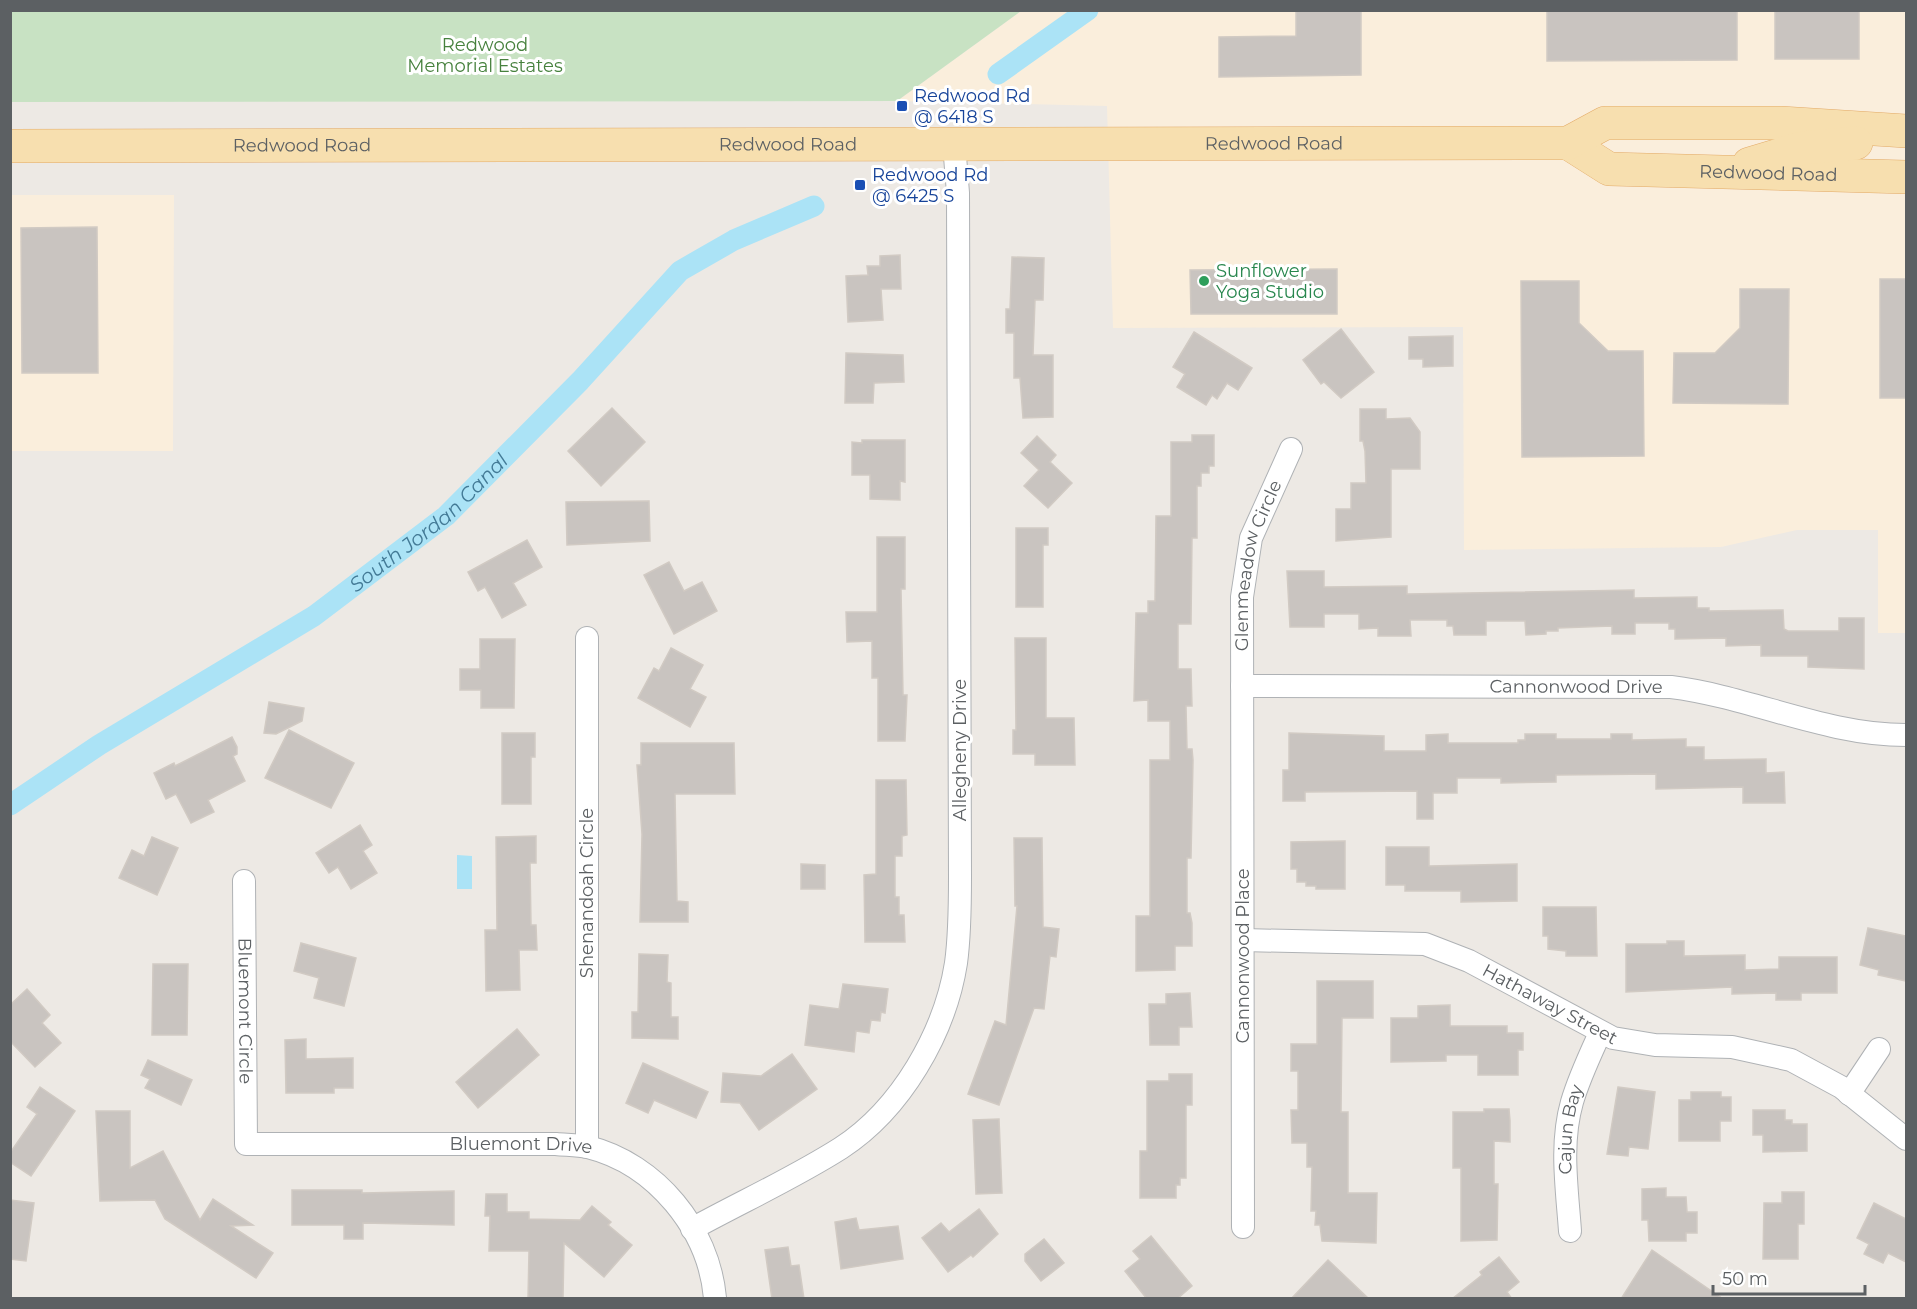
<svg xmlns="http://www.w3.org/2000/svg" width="1917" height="1309" font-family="Montserrat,sans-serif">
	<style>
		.commercial { fill: #faeedc }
		.green { fill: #c8e2c3 }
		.water { fill: #abe3f6 }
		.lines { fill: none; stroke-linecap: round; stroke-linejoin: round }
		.canal { stroke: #abe3f6; stroke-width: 21 }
		.building { fill: #c9c4c0; stroke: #d1cac3; stroke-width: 1.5 }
		.street-casing { stroke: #afb2b5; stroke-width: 24 }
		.primary-casing { stroke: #e3aa67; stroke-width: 34 }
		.street { stroke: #fff; stroke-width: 22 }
		.primary { stroke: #f7dfaf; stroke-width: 33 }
		.transit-dot { fill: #1a4fb4; stroke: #fff; stroke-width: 2 }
		.leisure-dot { fill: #2e9e5b; stroke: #fff; stroke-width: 2 }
		.labels { text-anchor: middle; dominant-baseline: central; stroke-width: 6; stroke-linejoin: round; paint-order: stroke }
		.park-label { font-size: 18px; fill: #46813d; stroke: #fff }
		.transit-label { font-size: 18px; fill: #164399; stroke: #fff; text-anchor: start }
		.street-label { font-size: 18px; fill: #5c6063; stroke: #fff }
		.leisure-label { font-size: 18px; fill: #27864d; stroke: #fff; text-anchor: start }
		.water-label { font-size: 20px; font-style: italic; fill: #437a96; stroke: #fff }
	</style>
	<rect width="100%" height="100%" fill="#ede9e4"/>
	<g class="commercial">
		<path d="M1021 11H1906V633H1878V530H1797L1721 547 1464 550 1463 327 1113 328 1107 106 897 101Z"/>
		<path d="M10 195H174L173 451H11Z"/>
	</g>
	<path class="green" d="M10 11 11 10 1021 11 897 101 11 102Z"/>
	<path class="water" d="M457 855 472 856V889H457Z"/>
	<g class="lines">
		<g class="canal">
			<path d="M998 74 1088 10"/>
			<path id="s1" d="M10 805 99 745 314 616 446 516 580 381 680 271 734 240 814 206"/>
		</g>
	</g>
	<g class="building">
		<path d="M1296 10H1361V75L1219 77V37L1296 36Z"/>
		<path d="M1547 10H1737V60L1547 61Z"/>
		<rect x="1775" y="10" width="84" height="49"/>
		<path d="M97 227 98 373H22L21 228Z"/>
		<path d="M900 255 901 289H881L883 320 848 322 846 276 868 275 867 266H880V256Z"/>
		<path d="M1012 257 1044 258 1043 300H1035L1033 355H1053V417L1023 418 1020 378H1014V333H1006V309H1010Z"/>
		<path d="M1337 269V314H1191L1190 270Z"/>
		<rect x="1880" y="279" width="26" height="119"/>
		<path d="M1521 281H1579V323L1608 351H1643L1644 456 1522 457Z"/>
		<path d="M1740 289H1789L1788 404 1673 403 1674 353H1715L1740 328Z"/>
		<path d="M1341 329 1374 372 1341 398 1324 382 1321 384 1303 360Z"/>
		<path d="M1194 332 1252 368 1238 390 1227 383 1217 399 1212 395 1206 405 1177 387 1185 374 1173 367Z"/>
		<path d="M1453 336V366L1423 367V359H1409V337Z"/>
		<path d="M846 353 903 355 904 382 874 383 873 403H845Z"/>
		<path d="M612 408 645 442 601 486 568 451Z"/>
		<path d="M1360 409H1386V419L1410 418 1420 432V469H1391V537L1336 541V509H1351V483H1366L1365 451 1363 441H1360Z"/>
		<path d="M1192 435H1214V466H1209V473H1201V486H1197V538H1192L1191 624H1178V669H1191L1192 706H1186L1187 749H1192L1193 760 1191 858H1187V913H1190L1192 923V946H1175V970L1136 971V916H1150V760H1170V721H1148V700L1134 701 1136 613H1148V601H1155L1156 516H1171V442H1192Z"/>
		<path d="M1037 436 1056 455 1050 462 1072 483 1048 508 1024 486 1039 470 1021 453Z"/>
		<path d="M862 440H905V482L900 481V500L870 499V475H852V442L862 443Z"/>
		<path d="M649 501 650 541 567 545 566 502Z"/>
		<path d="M1016 528H1048V545H1043V607H1016Z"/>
		<path d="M877 537H905V589H901L903 695H907L905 741H878V678H872V641L847 642 846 612H877Z"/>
		<path d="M527 540 542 567 513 583 526 605 502 618 485 587 478 591 468 572Z"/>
		<path d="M669 562 684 591 702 582 717 611 674 634 644 575Z"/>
		<path d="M1287 571H1324V587L1407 586V594L1634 590V598L1697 597V608H1709V611L1783 610 1784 629 1788 631H1839V618H1864V669L1808 667V656H1761V645L1726 646V638L1675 639V629H1669V623H1635V634H1612V626L1558 628V631H1546V634L1526 635 1525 621H1486V635H1454L1453 626H1447V620H1410L1411 636H1378V628L1359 629V614H1324V627H1290Z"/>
		<path d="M1015 638H1046V718H1074L1075 765H1035V754H1013V730H1016Z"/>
		<path d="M480 639H515L514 708H481V690H460V669H480Z"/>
		<path d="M671 648 703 665 690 689 706 697 690 727 638 698 654 668 659 671Z"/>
		<path d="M269 702 304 708 302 721 276 734 264 733Z"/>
		<path d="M289 730 354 763 331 808 265 778Z"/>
		<path d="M502 733H535V757H531V804H502Z"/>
		<path d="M1289 733 1384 736V751H1426V735L1448 734V743H1518V740H1525V734H1556V739H1611V734H1632V740L1686 739V747H1704V760L1766 759V773L1784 772 1785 803H1743V787L1656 789V774L1556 775V782L1501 783V778H1457V793H1433V819H1417V791L1305 792V801H1283V770H1289Z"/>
		<path d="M232 737 237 747V754L233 756 245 781 208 800 214 812 191 823 176 794 166 799 154 773 174 763 175 766Z"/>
		<path d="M641 743H734L735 794H675L677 901 688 902V922H640L642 834 637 765H641Z"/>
		<path d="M876 780H906L907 835 902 836V856H895V897H899V915H904L905 942H865L864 875 876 874Z"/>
		<path d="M360 825 372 845 363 851 377 873 351 889 338 867 329 873 316 853Z"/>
		<path d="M536 836V863H530L531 925H536L537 950H519L520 990 486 991 485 930H497L496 837Z"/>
		<path d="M152 837 178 848 157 895 119 878 132 850 144 856Z"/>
		<path d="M1014 838H1042L1043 927 1059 929 1056 957 1050 956 1044 1009 1034 1008 999 1105 968 1094 995 1021 1006 1025 1017 906H1015Z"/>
		<path d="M1345 841V889H1316V886H1306V882H1297V869H1291V842Z"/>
		<path d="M1386 847H1429V866L1517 864V901L1461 902V891H1405V885H1386Z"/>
		<path d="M801 864 825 865V889H801Z"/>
		<path d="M1543 907H1596L1597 956H1566V951L1548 949V936H1543Z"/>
		<path d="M1868 928 1906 936V981L1878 975 1879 970 1860 965Z"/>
		<path d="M1667 941H1684V956L1745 955V970L1779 969V957H1837V993H1801V1000H1776V993L1732 994V987L1626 992V944H1667Z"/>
		<path d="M301 943 356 958 344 1006 314 998 319 978 294 971Z"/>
		<path d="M639 954 668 955 667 982 671 983V1017H678V1039L632 1038V1012H638Z"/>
		<path d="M153 964H188L187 1035H152Z"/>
		<path d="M1317 981H1373V1018H1342L1341 1112H1348V1193H1377L1376 1243 1322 1241 1320 1225H1315L1316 1211H1311L1312 1167H1307V1143H1292L1291 1110H1298V1071H1291V1044H1317Z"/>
		<path d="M843 984 888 989 885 1013 881 1012 880 1021 871 1020 869 1033 856 1031 854 1052 805 1045 810 1005 839 1009Z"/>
		<path d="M27 989 50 1015 42 1023 61 1043 35 1067 10 1041V1005Z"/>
		<path d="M1190 993 1192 1027H1179V1045H1150L1149 1004H1166V994Z"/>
		<path d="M1450 1005V1026H1507V1033H1523V1050H1518V1075H1478V1055H1446V1061L1391 1062V1018H1418V1006Z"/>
		<path d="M517 1029 539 1055 478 1108 456 1082Z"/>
		<path d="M306 1039V1059L353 1058V1088H334V1093H286L285 1040Z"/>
		<path d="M792 1054 817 1089 759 1130 740 1103 721 1102 723 1073 761 1076Z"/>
		<path d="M148 1060 192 1080 181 1105 145 1088 150 1079 141 1075Z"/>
		<path d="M643 1063 708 1092 696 1118 654 1100 648 1113 626 1103Z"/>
		<path d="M1169 1074H1192V1105H1186V1178H1180V1185H1176V1198H1140V1151H1147V1081H1169Z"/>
		<path d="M40 1087 75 1111 31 1176 10 1162V1153L37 1114 27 1107Z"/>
		<path d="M1618 1087 1655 1092 1648 1149 1629 1147 1628 1156 1607 1154Z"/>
		<path d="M1691 1092H1721V1097H1731V1121H1720V1141H1679V1100H1691Z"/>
		<path d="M1484 1109H1509L1510 1121V1142L1494 1141V1184H1498L1497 1240 1461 1241V1168H1453V1112H1484Z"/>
		<path d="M1753 1110H1785V1120H1792V1124H1807V1151L1763 1152V1135H1753Z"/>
		<path d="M96 1111H130V1168L163 1151 200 1220 213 1199 253 1225 231 1226 273 1253 256 1278 165 1219 155 1200 100 1201Z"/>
		<path d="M999 1119 1002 1193 976 1194 973 1120Z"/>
		<path d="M1666 1188V1197H1686L1687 1212H1697V1233H1686V1241H1649L1648 1220H1642V1189Z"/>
		<path d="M292 1190H362V1193L454 1191V1225L363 1223V1239H344V1225H292Z"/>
		<path d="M1782 1192H1804V1224H1798V1259H1763L1764 1203H1782Z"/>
		<path d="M486 1194H507V1212H529V1219L580 1220 592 1206 611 1222 608 1225 632 1245 604 1277 564 1243 563 1299H528L529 1251H489L490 1216H485Z"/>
		<path d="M10 1200 34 1203 26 1261 10 1259Z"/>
		<path d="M1874 1203 1906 1219V1262L1888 1253 1883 1263 1864 1254 1869 1244 1857 1238Z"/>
		<path d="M979 1209 998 1234 973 1257 971 1255 948 1272 922 1238 941 1223 949 1232Z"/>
		<path d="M856 1218 859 1230 898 1226 903 1259 841 1269 835 1222Z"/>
		<path d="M1151 1236 1192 1286 1177 1299H1147L1125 1271 1140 1259 1133 1251Z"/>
		<path d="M1044 1239 1064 1263 1041 1281 1025 1261V1254Z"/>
		<path d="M788 1247 791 1266 799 1265 804 1299H772L765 1250Z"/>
		<path d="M1652 1250 1723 1299H1621Z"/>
		<path d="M1499 1257 1519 1282 1507 1292 1512 1299H1452L1482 1275 1480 1272Z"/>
		<path d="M1328 1260 1369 1299H1291Z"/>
	</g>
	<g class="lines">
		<g class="street-casing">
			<g id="street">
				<path id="s2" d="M1242 686 1671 687C1751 697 1825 735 1906 735"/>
				<path id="s3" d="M244 881 246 1144H556C566 1145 578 1145 588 1147 656 1164 709 1229 715 1298"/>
				<path id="s4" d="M1243 940 1425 944 1469 961 1613 1038 1655 1045 1732 1047 1791 1060 1841 1087 1906 1139"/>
				<path d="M1849 1094 1879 1049"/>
				<path d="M587 1147V638"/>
				<path id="s5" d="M1243 1227 1242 597 1251 538 1291 449"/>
				<path d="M692 1229C741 1202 794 1178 841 1148 901 1109 945 1033 956 963 960 934 960 905 960 876L958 193 954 144"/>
				<path id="s6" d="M1570 1231C1567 1188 1560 1144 1572 1102 1579 1078 1590 1055 1600 1033"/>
			</g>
		</g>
		<g class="primary-casing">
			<g id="primary">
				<path id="s7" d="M1568 143 1609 169 1906 177"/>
				<path id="s8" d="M10 146 1568 143 1605 123H1781L1906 131"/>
				<path d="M1749 164 1802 148 1856 143"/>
			</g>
		</g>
		<use href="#street" class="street"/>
		<use href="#primary" class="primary"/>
	</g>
	<g class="transit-dot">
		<rect x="896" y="100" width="12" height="12" rx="3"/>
		<rect x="854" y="179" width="12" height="12" rx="3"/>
	</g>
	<circle class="leisure-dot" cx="1204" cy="281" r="6"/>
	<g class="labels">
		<g class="park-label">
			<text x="485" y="45">Redwood<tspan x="485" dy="21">Memorial Estates</tspan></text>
		</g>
		<g class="transit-label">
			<text x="914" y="96">Redwood Rd<tspan x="914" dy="21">@ 6418 S</tspan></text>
			<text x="872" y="175">Redwood Rd<tspan x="872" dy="21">@ 6425 S</tspan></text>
		</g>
		<g class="street-label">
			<text stroke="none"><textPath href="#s8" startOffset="778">Redwood Road</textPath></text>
			<text stroke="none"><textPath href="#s8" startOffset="1264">Redwood Road</textPath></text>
			<text stroke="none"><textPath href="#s8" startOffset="292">Redwood Road</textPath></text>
			<text stroke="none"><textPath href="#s7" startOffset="208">Redwood Road</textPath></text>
			<text stroke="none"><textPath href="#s5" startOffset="664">Glenmeadow Circle</textPath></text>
			<text stroke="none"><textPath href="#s2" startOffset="334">Cannonwood Drive</textPath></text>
			<text transform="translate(960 750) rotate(-90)">Allegheny Drive</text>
			<text transform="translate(587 893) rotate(-90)">Shenandoah Circle</text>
			<text transform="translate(1243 956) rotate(-90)">Cannonwood Place</text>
			<text stroke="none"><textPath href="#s4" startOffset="321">Hathaway Street</textPath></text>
			<text stroke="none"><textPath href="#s3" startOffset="130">Bluemont Circle</textPath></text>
			<text stroke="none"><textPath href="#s6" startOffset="102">Cajun Bay</textPath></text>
			<text stroke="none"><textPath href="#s3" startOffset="538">Bluemont Drive</textPath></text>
		</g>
		<g class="leisure-label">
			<text x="1216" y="271">Sunflower<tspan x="1216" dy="21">Yoga Studio</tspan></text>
		</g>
		<g class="water-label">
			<text stroke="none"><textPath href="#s1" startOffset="506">South Jordan Canal</textPath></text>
		</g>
	</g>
	<rect width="1917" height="1309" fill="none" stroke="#5c6063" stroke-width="24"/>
	<path d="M1713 1285v9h152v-9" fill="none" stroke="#5c6063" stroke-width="3"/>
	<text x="1722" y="1285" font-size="18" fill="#5c6063" stroke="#ffffff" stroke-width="4.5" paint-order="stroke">50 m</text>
</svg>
